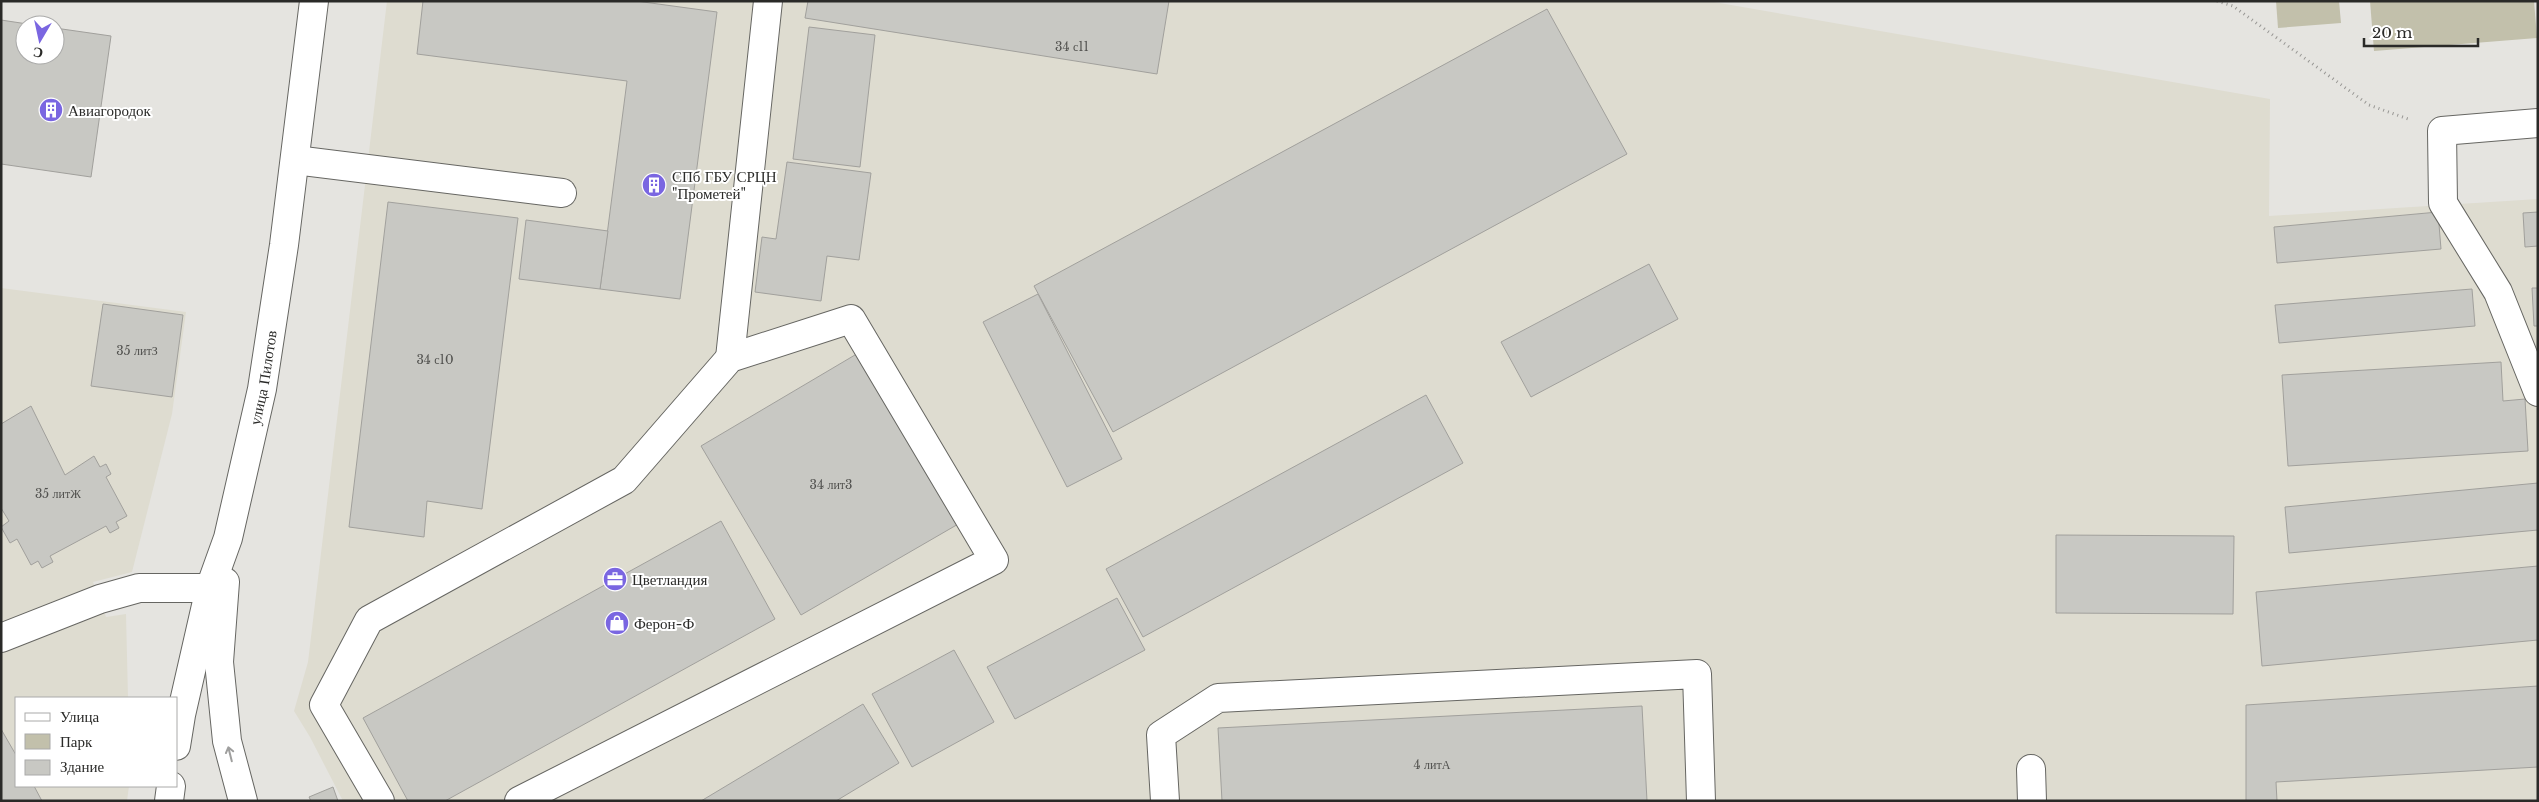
<svg xmlns="http://www.w3.org/2000/svg" width="2539" height="802" font-family="'Libre Baskerville',serif">
	<style>
		.built { fill: #dedcd0 }
		.green { fill: #c2c0ab }
		.building { fill: #c8c8c3; stroke: #a1a09c }
		.lines { fill: none; stroke-linecap: round; stroke-linejoin: round }
		.minor-casing { stroke: #666662; stroke-width: 30 }
		.path { stroke: #989794; stroke-width: 3; stroke-dasharray: 1 4; stroke-linecap: butt }
		.minor { stroke: #fff; stroke-width: 28 }
		.oneway { stroke: #9f9f9e }
		.labels { text-anchor: middle; dominant-baseline: central; stroke-width: 4; stroke-linejoin: round; paint-order: stroke }
		.number-label { font-size: 12px; fill: #52524f }
		.poi-label { font-size: 15px; fill: #2a2a28; stroke: #fff; text-anchor: start }
		.street-label { font-size: 15px; fill: #2a2a28; stroke: #fff }
	</style>
	<rect width="100%" height="100%" fill="#e5e4e0"/>
	<g class="built">
		<path d="M387 1H1708L2270 99 2269 216 2538 199V801H343L310 737 294 711 308 662Z"/>
		<path d="M1 288 186 312 172 414 132 572 93 582 106 617 126 614 128 698H16V786H129L127 801H1Z"/>
	</g>
	<g class="green">
		<path d="M2276 1H2339L2341 23 2278 28Z"/>
		<path d="M2370 1H2534L2537 38 2374 51Z"/>
	</g>
	<g class="building">
		<path d="M423 1H636L717 12 680 299 600 289 627 81 417 54Z"/>
		<path d="M808 1H1169L1157 74 805 18Z"/>
		<path d="M1547 9 1627 154 1113 432 1034 286Z"/>
		<path d="M1 20 34 25H25V55H55V28L111 36 91 177 1 164Z"/>
		<path d="M809 27 875 35 860 167 793 159Z"/>
		<path d="M787 162 871 173 859 260 827 256 821 301 755 292 762 237 776 239Z"/>
		<path d="M388 202 518 218 482 509 427 501 424 537 349 527Z"/>
		<path d="M2438 212 2441 249 2277 263 2274 227Z"/>
		<path d="M2538 212V246L2525 247 2523 213Z"/>
		<path d="M526 220 608 231 600 289 519 279Z"/>
		<path d="M1649 264 1678 319 1531 397 1501 342Z"/>
		<path d="M2532 288H2538V326H2534Z"/>
		<path d="M2472 289 2475 326 2279 343 2275 305Z"/>
		<path d="M1038 294 1122 459 1067 487 983 322Z"/>
		<path d="M103 304 183 315 172 397 91 386Z"/>
		<path d="M860 352 960 523 801 615 701 446Z"/>
		<path d="M2501 362 2503 401 2525 399 2528 451 2288 466 2282 375Z"/>
		<path d="M1426 395 1463 463 1143 637 1106 569Z"/>
		<path d="M31 406 65 475 94 456 100 467 106 464 111 474 106 477 127 516 116 522 119 528 110 533 106 526 50 556 53 562 42 568 38 561 31 565 17 539 10 543 1 527 9 521 1 508V424Z"/>
		<path d="M2538 483V530L2289 553 2285 507Z"/>
		<path d="M721 521 775 619 445 801H408L363 718Z"/>
		<path d="M2056 535 2234 536 2233 614 2056 613Z"/>
		<path d="M2538 566V640L2262 666 2256 592Z"/>
		<path d="M1117 598 1145 650 1015 719 987 667Z"/>
		<path d="M954 650 994 722 912 767 872 694Z"/>
		<path d="M2538 686V767L2276 782 2277 801H2246V705Z"/>
		<path d="M863 704 899 763 836 801H701Z"/>
		<path d="M1642 706 1647 801H1222L1218 728Z"/>
		<path d="M1 729 16 755V786H34L42 801H1Z"/>
		<path d="M333 787 338 801H311L309 797Z"/>
	</g>
	<g class="lines">
		<g class="minor-casing">
			<g id="minor">
				<path d="M2538 123 2442 131 2443 203 2498 292 2538 392"/>
				<path d="M295 160 562 193"/>
				<path d="M730 358 768 1"/>
				<path d="M225 582 219 662 227 741 243 801"/>
				<path d="M1 638 100 599 139 588H210"/>
				<path id="s1" d="M176 746 181 715 210 588 228 538 262 389 284 245 314 1"/>
				<path d="M2031 769 2032 801"/>
				<path d="M169 801 171 786"/>
				<path d="M380 801 324 705 369 620 624 480 730 358 851 319 994 560 519 801"/>
				<path d="M1165 801 1161 735 1218 698 1697 674 1701 801"/>
			</g>
		</g>
		<path class="path" d="M2217 1 2233 6 2369 105 2411 120"/>
		<use href="#minor" class="minor"/>
	</g>
	<defs><path id="oneway-shaft" d="M-6 0H5M1.5-3L5.5 0L1.5 3" fill="none" stroke-width="1.6" stroke-linecap="round" stroke-linejoin="round" transform="scale(1.25)"/></defs>
	<use class="oneway" href="#oneway-shaft" transform="translate(230 754) rotate(-104)"/>
	<defs>
		<g id="building-disc" transform="scale(1.25)"><circle r="9.5" fill="#7a66e1" stroke="#fff"/><path d="M-4-6H4V6H1V3H-1V6H-4ZM-2.5-4.3h1.7v1.8h-1.7ZM.8-4.3h1.7v1.8H.8ZM-2.5-1h1.7V.8h-1.7ZM.8-1h1.7V.8H.8Z" fill="#fff"/></g>
		<g id="office-disc" transform="scale(1.25)"><circle r="9.5" fill="#7a66e1" stroke="#fff"/><path d="M-6-3h4V-5.5h4V-3h4V5H-6ZM-1-4.5V-3h2v-1.5ZM-6 0V1H6V0Z" fill="#fff"/></g>
		<g id="shop-disc" transform="scale(1.25)"><circle r="9.5" fill="#7a66e1" stroke="#fff"/><path d="M-5-2.5h2.3a2.7 3.5 0 0 1 5.4 0H5L5.5 6h-11ZM-1.5-2.5h3a1.5 2.3 0 0 0-3 0Z" fill="#fff"/></g>
	</defs>
	<g fill-rule="evenodd">
		<use href="#building-disc" x="51" y="110"/>
		<use href="#building-disc" x="654" y="185"/>
		<use href="#office-disc" x="615" y="579"/>
		<use href="#shop-disc" x="617" y="623"/>
	</g>
	<g class="labels">
		<g class="number-label">
			<text x="1072" y="46">34 с11</text>
			<text x="137" y="350">35 литЗ</text>
			<text x="435" y="359">34 с10</text>
			<text x="831" y="484">34 лит3</text>
			<text x="58" y="493">35 литЖ</text>
			<text x="1432" y="764">4 литА</text>
		</g>
		<g class="poi-label">
			<text x="68" y="110">Авиагородок</text>
			<text x="672" y="176">СПб ГБУ СРЦН<tspan x="672" dy="17">"Прометей"</tspan></text>
			<text x="632" y="579">Цветландия</text>
			<text x="634" y="623">Ферон-Ф</text>
		</g>
		<g class="street-label">
			<text stroke="none"><textPath href="#s1" startOffset="379">улица Пилотов</textPath></text>
		</g>
	</g>
	<rect width="2539" height="802" fill="none" stroke="#2a2a28" stroke-width="5"/>
	<rect x="15" y="697" width="162" height="90" fill="#ffffff" stroke="#aaaaa9"/>
	<rect x="25" y="713" width="25" height="8" fill="#ffffff" stroke="#aaaaa9"/>
	<text x="60" y="722" font-size="15" fill="#2a2a28">Улица</text>
	<rect x="25" y="734" width="25" height="15" fill="#c2c0ab" stroke="#aaaaa9"/>
	<text x="60" y="747" font-size="15" fill="#2a2a28">Парк</text>
	<rect x="25" y="760" width="25" height="15" fill="#c8c8c3" stroke="#aaaaa9"/>
	<text x="60" y="772" font-size="15" fill="#2a2a28">Здание</text>
	<g transform="translate(40 40) rotate(189)"><circle r="24" fill="#ffffff" stroke="#aaaaa9"/>
	<path d="M0-4L9 19L0 12L-9 19Z" fill="#7a66e1"/>
	<text y="-8" font-size="14" font-weight="bold" text-anchor="middle" fill="#2a2a28">С</text>
	</g>
	<path d="M2364 38v8h114v-8" fill="none" stroke="#2a2a28" stroke-width="2.5"/>
	<text x="2372" y="38" font-size="15" fill="#2a2a28" stroke="#ffffff" stroke-width="4" paint-order="stroke">20 m</text>
</svg>
